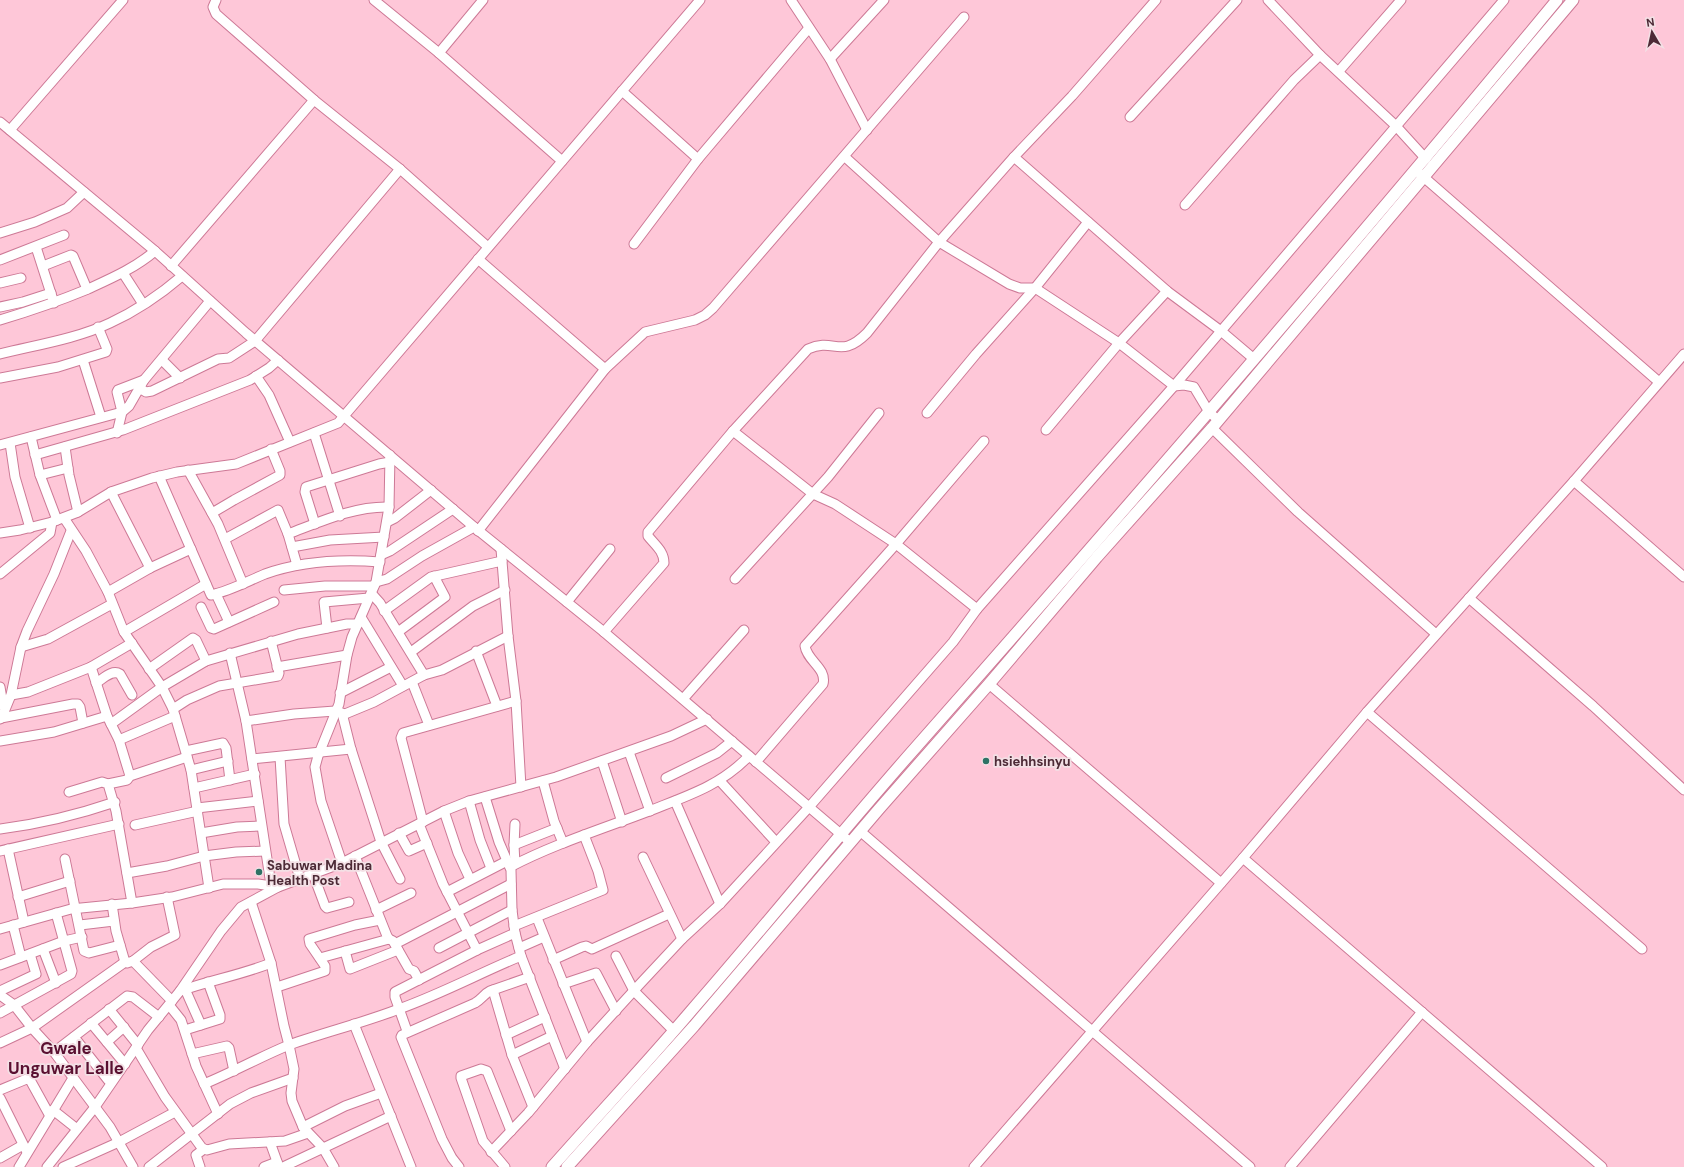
<svg xmlns="http://www.w3.org/2000/svg" width="1684" height="1167" font-family="'DM Sans',sans-serif">
	<style>
		.lines { fill: none; stroke-linecap: round; stroke-linejoin: round }
		.minor-casing { stroke: #cd7996; stroke-width: 11 }
		.major-casing { stroke: #cd7996; stroke-width: 13 }
		.minor { stroke: #fff; stroke-width: 9 }
		.major { stroke: #fff; stroke-width: 11 }
		.poi-dot { fill: #2e7265; stroke: #f3e0e5; stroke-width: 1.5 }
		.labels { text-anchor: middle; dominant-baseline: central; stroke-width: 3.5; stroke-linejoin: round; paint-order: stroke }
		.poi-label { font-size: 13px; font-weight: bold; fill: #4d2a36; stroke: #f3e0e5; text-anchor: start }
		.district-label { font-size: 17px; font-weight: bold; fill: #5a1031; stroke: #f3e0e5 }
	</style>
	<rect width="100%" height="100%" fill="#fec7d8"/>
	<g class="lines">
		<g class="minor-casing">
			<g id="minor">
				<path d="M216 0 213 7 216 14 314 100 400 169 488 247"/>
				<path d="M374 0 439 53 562 161"/>
				<path d="M791 0 830 59 867 130"/>
				<path d="M1268 0 1320 55 1395 125 1426 159"/>
				<path d="M439 53 483 0"/>
				<path d="M830 59 884 0"/>
				<path d="M1339 71 1401 0"/>
				<path d="M622 91 698 159"/>
				<path d="M1130 117 1237 0"/>
				<path d="M0 122 155 251 246 333 474 527 604 632 850 842"/>
				<path d="M10 130 123 0"/>
				<path d="M845 157 939 242 1009 284 1020 288H1035L1119 343 1174 386 1184 385 1194 387 1209 412 1218 420"/>
				<path d="M1014 157 1167 291 1221 331 1254 359"/>
				<path d="M1419 173 1659 382"/>
				<path d="M1185 205 1294 80 1320 55"/>
				<path d="M0 233 35 222 67 208 84 192"/>
				<path d="M634 244 698 159 809 28"/>
				<path d="M36 247 54 303"/>
				<path d="M478 259 605 369"/>
				<path d="M0 260 64 235"/>
				<path d="M43 266 71 255 73 256 87 289"/>
				<path d="M171 266 314 100"/>
				<path d="M123 273 143 304"/>
				<path d="M0 283 21 278"/>
				<path d="M0 307 23 302 51 293"/>
				<path d="M0 320C30 311 59 301 88 289 112 278 135 268 155 251"/>
				<path d="M0 354C36 345 76 339 110 323 136 311 161 294 182 276"/>
				<path d="M83 360 101 417"/>
				<path d="M162 360 180 378"/>
				<path d="M256 376 269 395 290 442"/>
				<path d="M0 378 58 367 106 352 107 349 98 327"/>
				<path d="M139 388 146 392 152 391 218 359 229 358 255 341 400 169"/>
				<path d="M927 413 976 354 1035 288 1088 222"/>
				<path d="M1212 428 1298 512 1436 634"/>
				<path d="M1046 430 1119 343 1167 291"/>
				<path d="M733 431 813 494 835 504 896 544 977 609"/>
				<path d="M117 433 122 412 117 392 118 390 144 380"/>
				<path d="M314 433 340 516"/>
				<path d="M31 437 40 475 57 520"/>
				<path d="M10 443 15 477 30 528"/>
				<path d="M0 445 122 412 129 406 144 380 210 301"/>
				<path d="M65 447 69 475 78 512"/>
				<path d="M35 455 123 430 250 380 269 368 278 360"/>
				<path d="M188 470 218 524 243 584"/>
				<path d="M40 475 68 468"/>
				<path d="M159 476 211 595C230 591 248 581 265 574 302 561 341 559 380 562"/>
				<path d="M1574 481 1684 577"/>
				<path d="M111 492 150 568"/>
				<path d="M212 513 234 500 280 475V471L271 449"/>
				<path d="M64 518 86 551 108 592 124 632 162 687 173 709 191 770 209 888"/>
				<path d="M387 522 395 518 431 490"/>
				<path d="M315 524 305 492 306 487 379 464 390 462"/>
				<path d="M478 531 605 369 645 332 695 320 705 315 713 308 964 17"/>
				<path d="M0 533 20 530 52 522 78 512 111 492 152 478 177 472 236 464 338 423 700 0"/>
				<path d="M288 534C320 522 354 506 389 507"/>
				<path d="M225 539 278 510 288 534 297 565"/>
				<path d="M292 547 330 540 384 537"/>
				<path d="M501 549 508 636 516 701 521 787"/>
				<path d="M381 555 390 551 453 509"/>
				<path d="M0 574 50 533 52 522"/>
				<path d="M735 579 828 477 879 413"/>
				<path d="M376 582 387 579 422 556 474 527"/>
				<path d="M284 590 325 586H374"/>
				<path d="M108 592 150 568 191 549"/>
				<path d="M371 593 380 603 424 675"/>
				<path d="M216 594 229 622"/>
				<path d="M1469 598 1593 706 1684 790"/>
				<path d="M567 602 610 549"/>
				<path d="M201 607 211 628 214 629 274 602"/>
				<path d="M384 611 431 577 502 561"/>
				<path d="M361 617 403 686"/>
				<path d="M327 628 324 602 369 598"/>
				<path d="M124 632 206 584"/>
				<path d="M398 632 445 597 434 576"/>
				<path d="M604 632 664 563C664 551 655 545 648 536V532L733 431 808 349C835 337 840 360 867 333L939 242 1014 157 1072 96 1156 0"/>
				<path d="M21 647 48 639 112 604"/>
				<path d="M476 651 497 706"/>
				<path d="M411 652 473 606 505 590"/>
				<path d="M230 653 246 721 271 885"/>
				<path d="M91 667 107 716 119 740 130 776"/>
				<path d="M277 667 347 655"/>
				<path d="M149 669 193 638 196 640 206 661"/>
				<path d="M412 682 429 725"/>
				<path d="M96 683C103 679 112 669 120 674L132 695"/>
				<path d="M989 684 1221 883"/>
				<path d="M0 687 2 699 0 705"/>
				<path d="M340 693 391 667"/>
				<path d="M11 695 28 692 91 667 132 643"/>
				<path d="M683 699 744 630"/>
				<path d="M173 709 187 700 219 686 278 676 279 673 271 641"/>
				<path d="M1367 712 1642 949"/>
				<path d="M342 713 351 749 381 842 400 879"/>
				<path d="M1 718 73 704H78L80 707 83 723"/>
				<path d="M0 719 4 712 11 695 21 647 27 631 54 574 71 531"/>
				<path d="M246 721 294 714 335 711 345 714 374 702 424 675 442 670 508 636"/>
				<path d="M111 724 162 687 206 661 298 634 347 624H358"/>
				<path d="M119 740 175 716"/>
				<path d="M0 741 54 732 107 716"/>
				<path d="M186 751 223 743 226 748 230 780"/>
				<path d="M629 752 650 811"/>
				<path d="M280 757 284 824 300 879"/>
				<path d="M252 759 351 749"/>
				<path d="M602 761 622 822"/>
				<path d="M756 762 823 684C827 668 807 661 805 646L896 544 984 441"/>
				<path d="M191 770 228 761"/>
				<path d="M666 778 717 753 732 741"/>
				<path d="M543 781 554 821 563 843"/>
				<path d="M720 781 776 842"/>
				<path d="M108 784 127 780 130 776 187 757"/>
				<path d="M194 788 255 774"/>
				<path d="M69 792 102 782 108 784 116 811 132 903"/>
				<path d="M485 797 499 842 511 870 512 910 515 933 521 956 565 1069"/>
				<path d="M469 801 480 840 491 868"/>
				<path d="M675 801 720 904"/>
				<path d="M197 808 258 801"/>
				<path d="M444 811 458 853 470 879"/>
				<path d="M423 822 401 738 403 733 516 701"/>
				<path d="M419 824 443 884 477 950"/>
				<path d="M135 825 198 811"/>
				<path d="M0 829C40 824 77 815 115 802"/>
				<path d="M860 831 1250 1167"/>
				<path d="M201 833 237 827 261 826"/>
				<path d="M399 833 409 851 427 843"/>
				<path d="M514 845 557 828"/>
				<path d="M8 849 24 922"/>
				<path d="M0 851 119 824"/>
				<path d="M355 856 387 936 389 939 393 941 409 969 414 971 419 980"/>
				<path d="M643 857 682 939"/>
				<path d="M1243 858 1602 1167"/>
				<path d="M65 859 84 951 89 953 120 945"/>
				<path d="M342 863 321 801 315 767 318 756 339 704 347 655 352 637 376 582 389 507 390 455"/>
				<path d="M515 864 514 845 515 824"/>
				<path d="M510 867C554 844 602 829 649 811 687 796 720 786 749 756"/>
				<path d="M127 873 167 866 204 856 236 852 265 851"/>
				<path d="M313 874 325 906 327 908 349 902"/>
				<path d="M447 892 507 861"/>
				<path d="M18 897 70 881"/>
				<path d="M251 902 271 963 284 1026 289 1045 294 1069 291 1093 292 1101 303 1127 323 1148 334 1167"/>
				<path d="M112 904 116 931 125 962 127 963 133 961 151 947 175 935 167 897"/>
				<path d="M376 910 411 893"/>
				<path d="M537 918 587 1042"/>
				<path d="M13 925 21 957"/>
				<path d="M80 925 114 921"/>
				<path d="M514 926 603 890 598 871 584 835"/>
				<path d="M0 929 71 909 132 903 172 897 223 884H258L278 887"/>
				<path d="M395 944 511 884"/>
				<path d="M439 948 512 910"/>
				<path d="M519 948 544 937"/>
				<path d="M43 949 56 983"/>
				<path d="M345 951 350 969 398 950"/>
				<path d="M616 956 634 991 674 1031"/>
				<path d="M320 958 389 939"/>
				<path d="M553 960 582 947 586 946 592 949 669 914"/>
				<path d="M133 961 172 1001"/>
				<path d="M0 965 64 941 82 937"/>
				<path d="M563 984 596 973 616 1011"/>
				<path d="M277 987 325 971V966L310 944 309 939 355 925 380 920"/>
				<path d="M185 989 201 1025"/>
				<path d="M493 990 512 1055 533 1107"/>
				<path d="M0 991 36 974 30 954"/>
				<path d="M180 991C211 980 241 975 271 963"/>
				<path d="M0 995 14 1005 32 1028 54 1052 110 1127 133 1167"/>
				<path d="M169 1005 181 1020 196 1066 218 1114"/>
				<path d="M109 1009 138 1045"/>
				<path d="M0 1013 71 974 72 971 56 913"/>
				<path d="M91 1023 125 1064"/>
				<path d="M354 1024 411 1167"/>
				<path d="M185 1030 220 1019V1015L208 982"/>
				<path d="M407 1031 395 997V992L477 950 515 933"/>
				<path d="M506 1035 545 1017"/>
				<path d="M74 1037 108 1080"/>
				<path d="M107 1042 124 1027"/>
				<path d="M0 1043 32 1028 125 962"/>
				<path d="M136 1048 165 1097 202 1148 207 1150 229 1144 285 1141 308 1133"/>
				<path d="M54 1052 127 996 133 997 159 1017"/>
				<path d="M192 1054 227 1046 229 1048 234 1071"/>
				<path d="M512 1055 552 1036"/>
				<path d="M204 1084C233 1072 260 1057 289 1045 325 1032 363 1023 399 1009 441 994 480 973 521 956"/>
				<path d="M0 1090 29 1078 50 1116"/>
				<path d="M0 1098 27 1152"/>
				<path d="M53 1110 77 1129"/>
				<path d="M303 1127 345 1106 381 1093"/>
				<path d="M270 1142 279 1167"/>
				<path d="M491 1152 528 1113 587 1042 639 985 682 939 720 904 810 806 953 642 977 609 1174 386 1504 0"/>
				<path d="M0 1158 23 1145"/>
				<path d="M19 1167 73 1078"/>
				<path d="M47 1167 95 1107 148 1030 180 991 221 931 241 907 278 887 342 863 444 811 469 801 556 777 671 736 707 719"/>
				<path d="M63 1167 119 1142 175 1112"/>
				<path d="M149 1167 230 1104 251 1093 293 1078"/>
				<path d="M200 1167 196 1155 204 1149"/>
				<path d="M264 1167 277 1162"/>
				<path d="M283 1167 391 1116"/>
				<path d="M459 1167 452 1158 442 1139 401 1037 402 1035 475 1003C482 999 484 994 490 991L530 977"/>
				<path d="M505 1167 483 1141 461 1078V1076L481 1069 487 1071 511 1131"/>
				<path d="M974 1167 1243 858 1367 712 1574 481 1684 354"/>
				<path d="M1290 1167 1422 1012"/>
			</g>
		</g>
		<g class="major-casing">
			<g id="major">
				<path d="M552 1167C598 1115 646 1064 691 1011 767 924 840 833 917 746 1134 500 1348 253 1557 0"/>
				<path d="M567 1167 694 1026 879 809 989 684 1097 557 1212 428 1573 0"/>
			</g>
		</g>
		<use href="#minor" class="minor"/>
		<use href="#major" class="major"/>
	</g>
	<g class="poi-dot">
		<circle cx="986" cy="761" r="4"/>
		<circle cx="259" cy="872" r="4"/>
	</g>
	<g class="labels">
		<g class="poi-label">
			<text x="994" y="761">hsiehhsinyu</text>
			<text x="267" y="865">Sabuwar Madina<tspan x="267" dy="15">Health Post</tspan></text>
		</g>
		<g class="district-label">
			<text x="66" y="1048">Gwale<tspan x="66" dy="20">Unguwar Lalle</tspan></text>
		</g>
	</g>
	<g transform="translate(1652 32) rotate(351)" stroke="#f3e0e5" stroke-width="3" paint-order="stroke">
	<path d="M0-3L7 15L0 10L-7 15Z" fill="#4d2a36"/>
	<text y="-6" font-size="11" font-weight="bold" text-anchor="middle" fill="#4d2a36">N</text>
	</g>
</svg>
